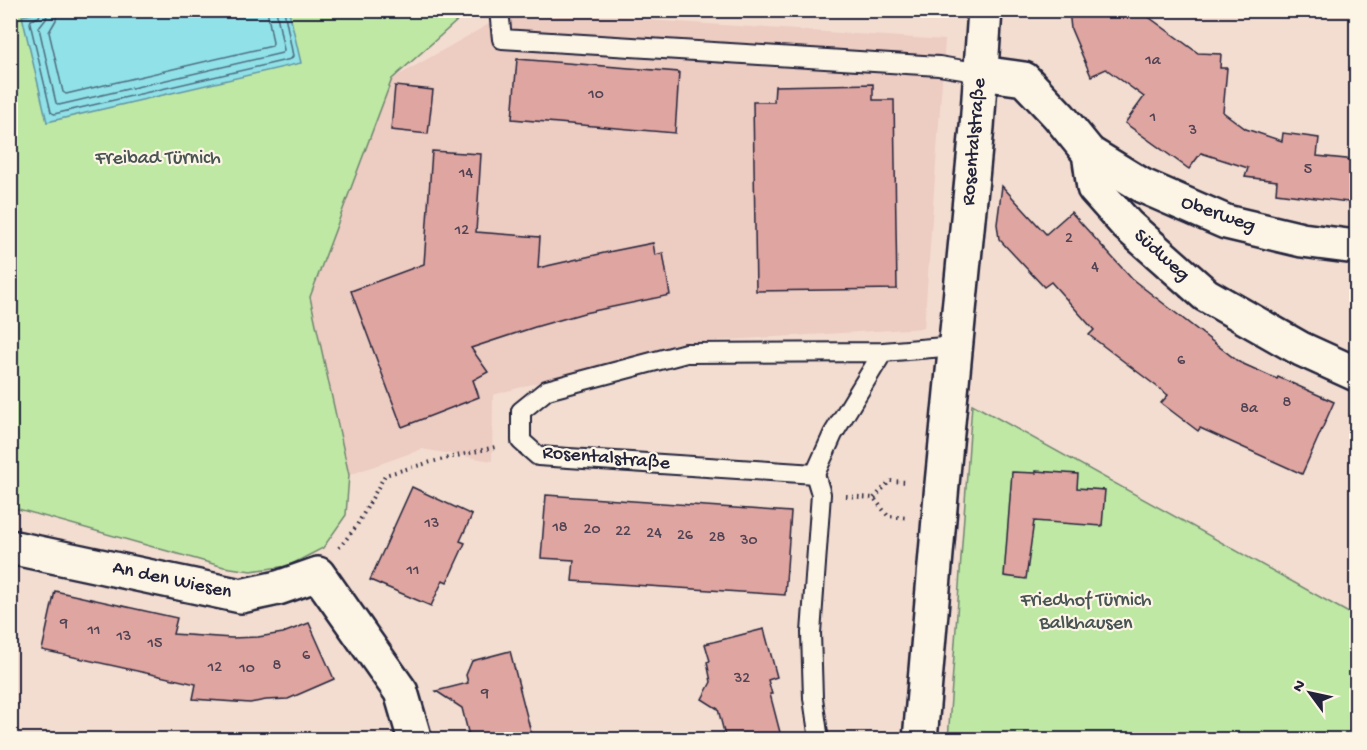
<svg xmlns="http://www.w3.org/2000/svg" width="1367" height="750" font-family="'Gochi Hand',sans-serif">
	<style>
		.built { fill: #edccc2 }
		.green { fill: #bee8a4; stroke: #708570; stroke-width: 1.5 }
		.water { fill: #90e1e8; stroke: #6495a3; stroke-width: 1.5 }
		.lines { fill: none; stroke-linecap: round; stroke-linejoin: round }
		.shore { stroke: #4e6e80; stroke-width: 1.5 }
		.building { fill: #dfa5a0; stroke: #22223b; stroke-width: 1.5 }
		.lane-casing { stroke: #22223b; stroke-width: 22 }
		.street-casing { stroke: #22223b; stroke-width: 38 }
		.path { stroke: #22223b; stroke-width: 4; stroke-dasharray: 1.5 4.5; stroke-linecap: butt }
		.lane { stroke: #fcf5e5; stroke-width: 18 }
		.street { stroke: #fcf5e5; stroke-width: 33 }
		.labels { text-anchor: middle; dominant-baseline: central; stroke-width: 4.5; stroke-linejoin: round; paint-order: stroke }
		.number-label { font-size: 16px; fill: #514354 }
		.street-label { font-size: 20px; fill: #22223b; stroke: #fcf5e5 }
		.park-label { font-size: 20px; fill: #495455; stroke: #fcf5e5 }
	</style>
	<rect width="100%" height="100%" fill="#f3ddd0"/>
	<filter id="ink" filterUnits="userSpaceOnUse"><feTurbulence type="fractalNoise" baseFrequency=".0167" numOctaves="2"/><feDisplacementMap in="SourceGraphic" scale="12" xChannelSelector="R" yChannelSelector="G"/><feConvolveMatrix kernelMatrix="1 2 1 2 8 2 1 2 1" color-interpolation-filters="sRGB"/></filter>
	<g filter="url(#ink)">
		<path class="built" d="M512 11 945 40 924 328 679 343 493 395 492 461 422 449 349 475 310 297 392 79Z"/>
		<g class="green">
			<path d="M10 11H468L392 79 310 297 349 475 346 515 323 548 288 566 251 571 224 567 11 507Z"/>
			<path d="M972 404 1356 617V739L948 740Z"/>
		</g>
		<path class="water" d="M46 11H289L301 63 47 122 22 16Z"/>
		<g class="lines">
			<g class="shore">
				<path d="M41 10 39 17 31 20 30 23 51 112 54 114 291 59 293 56 284 10"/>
				<path d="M48 10 46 19 39 28 56 103 59 105 282 53 284 50 276 10"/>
				<path d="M57 10 56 20 49 32 63 92 66 94 272 46 273 43 267 10"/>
			</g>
		</g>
		<g class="building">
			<path d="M1069 10H1139L1198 53 1221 54 1220 68H1227L1223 112 1246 129 1282 141 1283 133 1319 138 1317 156 1356 160V203L1276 193 1277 181 1245 177 1248 168 1201 153 1189 169 1125 123 1144 97 1106 69 1091 76 1071 29Z"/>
			<path d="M517 59 679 72 675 133 512 119Z"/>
			<path d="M873 84V100H894L897 289 756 291 753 102H774L775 86Z"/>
			<path d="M395 86 433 90 428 134 391 130Z"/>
			<path d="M432 151 481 154 476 232 540 237 538 268 613 251 653 243 655 255 663 253 670 295 584 313 535 327 471 348 488 372 473 380 479 397 402 427 351 291 424 264Z"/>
			<path d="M1002 186 1046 234 1071 212 1132 279 1239 362 1277 379 1278 377 1334 402 1302 474 1200 428 1198 431 1161 403 1168 395 1089 335 1094 330 1051 282 1044 287 999 239 997 224Z"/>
			<path d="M1036 471 1078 474 1077 488 1105 490 1102 526 1034 521 1026 579 1004 576 1012 472 1036 473Z"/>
			<path d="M412 487 472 515 460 541 465 543 447 582 443 580 431 606 370 580Z"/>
			<path d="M546 495 791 512 785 595 572 581 574 560 541 558Z"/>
			<path d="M55 591 177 618 173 634 232 638 258 637 283 633 309 623 334 679 288 699 266 700 250 703 193 699 196 684 42 650Z"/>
			<path d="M764 629 777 677 768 680 772 694H770L782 740H726L718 709 702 699 711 682 707 662 710 661 705 644Z"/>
			<path d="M510 651 533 740H470L462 708 436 691 468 683 466 675 472 661Z"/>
		</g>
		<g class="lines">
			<g class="lane-casing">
				<g id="lane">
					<path d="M499 10 502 39 939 66 981 73"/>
					<path d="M883 352 833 434 815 474 538 456 521 441V411L547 390 686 353 883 352 956 346"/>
					<path d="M815 474 821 494 811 633 813 698 819 740"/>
				</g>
			</g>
			<g class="street-casing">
				<g id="street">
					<path d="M981 73 1024 79 1059 116 1089 153 1094 188 1127 225 1206 295 1301 349 1356 374"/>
					<path d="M1089 153 1143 186 1226 222 1302 240 1356 247"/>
					<path d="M10 547 241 596 278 588 318 574 401 692 415 740"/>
					<path d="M920 740 942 484 977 127 985 10"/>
				</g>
			</g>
			<g class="path">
				<path d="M846 496 874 498 888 516 907 518"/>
				<path d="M874 498 890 481 908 482"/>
				<path d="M339 548 356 527 385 475 431 462 495 447"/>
			</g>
			<use href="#lane" class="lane"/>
			<use href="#street" class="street"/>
		</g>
	</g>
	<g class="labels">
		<g class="number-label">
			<text x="1153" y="61">1a</text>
			<text x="596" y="95">10</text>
			<text x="1153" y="118">1</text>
			<text x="1193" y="131">3</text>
			<text x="1308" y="170">5</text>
			<text x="466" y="174">14</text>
			<text x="462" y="231">12</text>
			<text x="1069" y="239">2</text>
			<text x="1095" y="268">4</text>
			<text x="1181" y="361">6</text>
			<text x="1287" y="403">8</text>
			<text x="1249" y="409">8a</text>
			<text x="432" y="524">13</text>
			<text x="560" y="528">18</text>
			<text x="592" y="530">20</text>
			<text x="623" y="532">22</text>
			<text x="654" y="534">24</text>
			<text x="685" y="536">26</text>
			<text x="717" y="538">28</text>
			<text x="749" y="541">30</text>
			<text x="413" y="571">11</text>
			<text x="64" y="624">9</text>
			<text x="94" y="631">11</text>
			<text x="124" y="637">13</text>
			<text x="155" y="644">15</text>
			<text x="306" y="656">6</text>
			<text x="277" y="666">8</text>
			<text x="215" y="668">12</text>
			<text x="247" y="669">10</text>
			<text x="742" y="679">32</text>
			<text x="485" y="694">9</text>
		</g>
		<g class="street-label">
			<text transform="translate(975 142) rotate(-85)">Rosentalstraße</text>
			<text transform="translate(1218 215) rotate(19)">Oberweg</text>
			<text transform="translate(1161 256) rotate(42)">Südweg</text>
			<text transform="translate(606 459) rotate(5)">Rosentalstraße</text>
			<text transform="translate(172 581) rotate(12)">An den Wiesen</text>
		</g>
		<g class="park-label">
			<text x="158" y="159">Freibad Türnich</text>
			<text x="1086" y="601">Friedhof Türnich<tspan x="1086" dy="23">Balkhausen</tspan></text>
		</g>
	</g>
	<rect width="1367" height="750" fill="none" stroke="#fcf5e5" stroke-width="36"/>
	<rect x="18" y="18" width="1331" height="714" fill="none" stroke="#22223b" stroke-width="2" filter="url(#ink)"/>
	<g transform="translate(1310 693) rotate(303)" stroke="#fcf5e5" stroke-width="4.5" paint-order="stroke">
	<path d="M0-4.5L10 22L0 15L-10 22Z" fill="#22223b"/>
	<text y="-9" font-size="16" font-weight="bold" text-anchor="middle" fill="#22223b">N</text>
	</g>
</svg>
